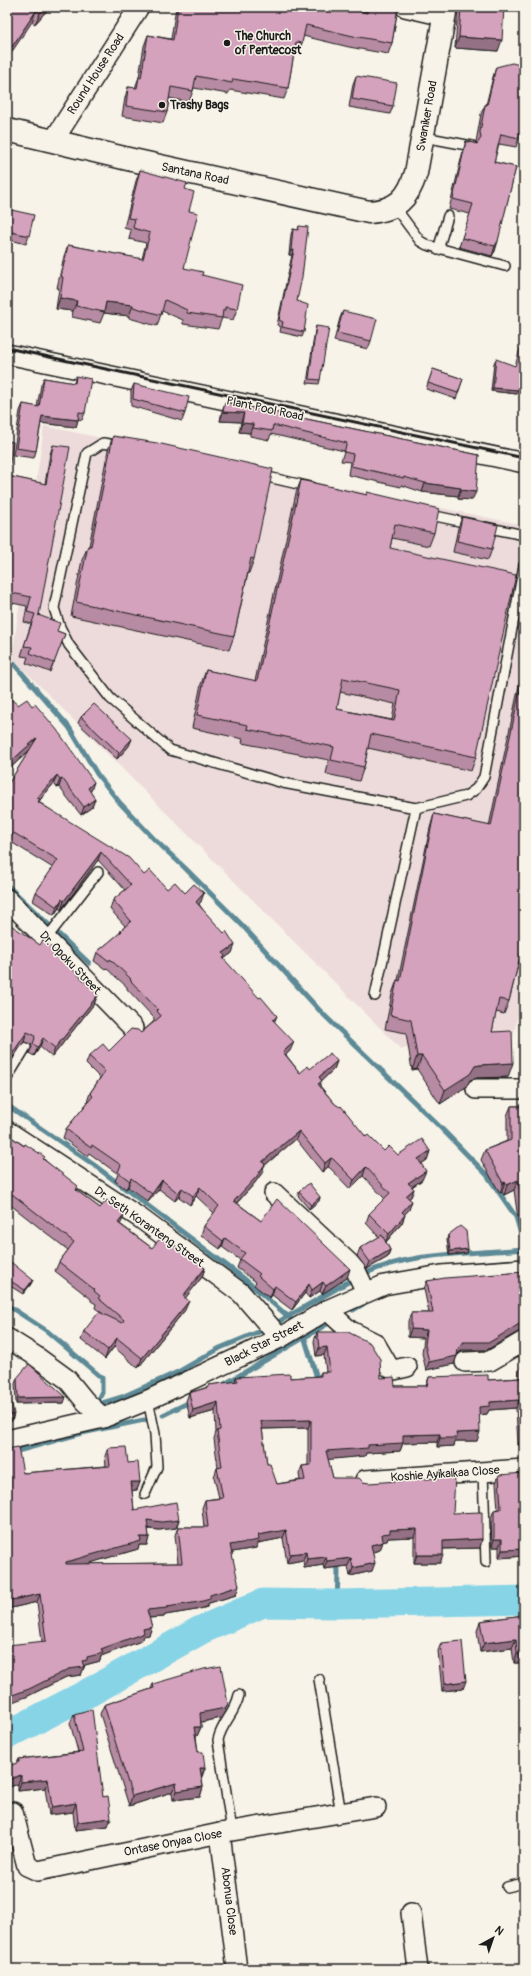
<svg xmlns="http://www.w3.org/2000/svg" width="531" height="1976" font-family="Pangolin,sans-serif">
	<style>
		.built { fill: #eddbdb }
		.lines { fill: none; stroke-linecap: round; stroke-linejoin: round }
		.stream { stroke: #5d8a96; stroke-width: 5 }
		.river { stroke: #88d4e7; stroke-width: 29 }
		.service-casing { stroke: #1c1c1c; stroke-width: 12 }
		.minor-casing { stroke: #1c1c1c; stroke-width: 22 }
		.tertiary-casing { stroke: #1c1c1c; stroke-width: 25 }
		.service { stroke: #f7f3e8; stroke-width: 9 }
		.minor { stroke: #f7f3e8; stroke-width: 19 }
		.tertiary { stroke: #f7f3e8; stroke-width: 22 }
		.rail { stroke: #1c1c1c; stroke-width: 3 }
		.wall { fill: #b78ba3; stroke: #1c1c1c; fill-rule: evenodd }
		.shaded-wall { fill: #957185; stroke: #1c1c1c }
		.building { fill: #d5a2be; stroke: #1c1c1c; fill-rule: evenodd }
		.poi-dot { fill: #1c1c1c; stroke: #f7f3e8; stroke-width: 1.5 }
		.labels { text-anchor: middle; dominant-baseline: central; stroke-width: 3; stroke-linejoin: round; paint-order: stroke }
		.poi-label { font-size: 12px; font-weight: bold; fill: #1c1c1c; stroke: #f7f3e8; text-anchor: start }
		.street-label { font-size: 12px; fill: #1c1c1c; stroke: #f7f3e8 }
	</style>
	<rect width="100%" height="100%" fill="#f7f3e8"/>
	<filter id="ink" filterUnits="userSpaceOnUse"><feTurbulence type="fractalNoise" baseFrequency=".025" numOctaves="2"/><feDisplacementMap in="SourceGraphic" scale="8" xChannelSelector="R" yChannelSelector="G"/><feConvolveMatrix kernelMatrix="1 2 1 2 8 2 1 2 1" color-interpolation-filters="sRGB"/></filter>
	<g filter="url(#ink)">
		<path class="built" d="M44 426 524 525V990L513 1037 401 1049 12 658Z"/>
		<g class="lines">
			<g class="stream">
				<path d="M13 663 69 727 97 774 120 803 154 839 185 868 242 925 322 1013 439 1126 487 1175 516 1217 524 1244"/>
				<path d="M7 885 89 963"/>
				<path d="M7 1105 94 1165 242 1277 290 1318"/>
				<path d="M362 1275C411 1251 471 1254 524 1249"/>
				<path d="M7 1305 47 1331 102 1378V1393L96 1405"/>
				<path d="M353 1310 363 1304"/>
				<path d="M273 1325 355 1278"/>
				<path d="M303 1333 318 1381"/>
				<path d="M223 1385 327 1324"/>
				<path d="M96 1405 122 1397 180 1371 220 1348 266 1329"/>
				<path d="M163 1415 192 1401"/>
				<path d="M7 1454 82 1433 144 1420"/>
				<path d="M337 1561 338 1572 337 1604"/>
			</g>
			<path class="river" d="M7 1735 88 1693 201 1630 263 1603 337 1604 524 1600"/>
			<g class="service-casing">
				<g id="service">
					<path d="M424 137 472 146"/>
					<path d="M394 206 420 241 427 245 505 266"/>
					<path d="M438 250 448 216"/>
					<path d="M121 446 103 443 87 453 54 608 60 627 69 645 110 698 170 750 283 783 416 808 466 796 476 789 484 777 524 565"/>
					<path d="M259 475 311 487"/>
					<path d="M426 514 473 524"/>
					<path d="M485 527 524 535"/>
					<path d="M46 939 98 872"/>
					<path d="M375 996 416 808"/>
					<path d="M7 1078 26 1047"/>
					<path d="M483 1472 486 1562"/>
					<path d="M145 1494 157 1467 155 1434 148 1400"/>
					<path d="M319 1679 341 1814"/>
					<path d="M232 1831 218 1740C222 1722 235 1714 239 1695"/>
					<path d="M507 1887 524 1883"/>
				</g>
			</g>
			<g class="minor-casing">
				<g id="minor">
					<path d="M405 7 444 16"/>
					<path d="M53 141 139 7"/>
					<path d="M7 354 524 463"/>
					<path d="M7 899 133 1028"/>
					<path d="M476 1089H524"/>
					<path d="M7 1131 140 1218 241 1293 280 1338"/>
					<path d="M274 1193 349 1263 356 1271 366 1292"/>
					<path d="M327 1310 349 1330 375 1343 389 1367 394 1370 407 1367"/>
					<path d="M7 1338 34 1355 67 1379 85 1401 103 1418"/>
					<path d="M465 1362 490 1361 524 1341"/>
					<path d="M7 1440 103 1418 148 1400 280 1338 327 1310 384 1285 441 1275 524 1269"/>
					<path d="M365 1480 524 1469"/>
					<path d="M13 1812 27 1866 38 1871 220 1833 376 1807"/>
					<path d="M220 1833 237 1969"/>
					<path d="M411 1913 418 1969"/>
				</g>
			</g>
			<g class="tertiary-casing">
				<path id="tertiary" d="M7 130 128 159 369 212C397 210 408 199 416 173L446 7"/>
			</g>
			<use href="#service" class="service"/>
			<use href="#minor" class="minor"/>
			<use href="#tertiary" class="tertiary"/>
			<path class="rail" d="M7 348 524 458"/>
		</g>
		<g class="wall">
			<path d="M7 7H50L35 24 32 22Z"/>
			<path d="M176 7H301L318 10 319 7H345L365 12 366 7H398L392 43 388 54 349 47 303 36 302 43 298 54 294 53 288 88 284 99 230 90 228 94 194 88 189 102 169 98 167 112 163 123 122 116 125 98 128 87 135 88 139 77 144 46 148 35 171 39Z"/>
			<path d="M458 7H504L498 51 455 48Z"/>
			<path d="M496 67 519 138 516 147 499 144 494 162 516 167 495 251 492 256 459 247 470 214 449 209 463 151 466 141 477 144 476 142 481 114 485 105H486L493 77Z"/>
			<path d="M356 76 393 106 390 114 349 107 353 84Z"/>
			<path d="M140 170 185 189 189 211 184 268 202 275 237 309 233 320 222 318 218 329 183 324V320L162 311 157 326 129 318V316L104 313 100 323 72 317 73 311 56 309 59 288H57L64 256 68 245 142 259 146 243 129 239 131 230 124 228 136 181Z"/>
			<path d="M7 209 29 236 26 244 7 239Z"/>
			<path d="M299 226 297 301 304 332 302 337 280 332 281 327 277 325 292 255H289L291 234 293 229 298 230Z"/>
			<path d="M343 311 371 341 368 349 334 341 340 318Z"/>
			<path d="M316 326 320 380 319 384 307 383 315 330Z"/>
			<path d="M496 359 522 388 520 392H518L517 394 491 391 494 363Z"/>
			<path d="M433 369 463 379 456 399 426 389Z"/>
			<path d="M76 376 85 413 82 420 78 419 76 427 41 423 36 451 34 458 13 455 20 411 23 404 37 407 41 385 44 378 74 383Z"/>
			<path d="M134 384 185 413 182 421 131 406V391Z"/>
			<path d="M225 402 479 455 472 500 458 499V496L422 492 401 485V487L348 475 350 462 341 461 344 451 271 434 269 440 250 436V433L239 432 241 422 220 421 222 411Z"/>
			<path d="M113 436 254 559 249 573H248L234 636 229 650 71 616 82 560 88 546H89L108 450Z"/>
			<path d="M7 441 8 476 45 484 50 454 53 445 39 615 57 631 65 634 50 672 26 663 28 657 21 656 31 624 24 622 27 606 7 602Z"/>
			<path d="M301 480 366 495 367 492 434 533 429 546 392 538 390 548 476 757 471 771 368 748 364 767 359 781 326 774 329 760 242 743 243 739 192 728 201 684 206 670 255 681 296 493ZM340 692 395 704 392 720 337 709Z"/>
			<path d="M524 498V518L520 517Z"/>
			<path d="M462 517 492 549 488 560 453 552 458 528Z"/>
			<path d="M524 662V941L509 1001 504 1014 496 1012 492 1032 508 1077 476 1078 470 1080 466 1087 440 1104 417 1069 412 1070 406 1033 385 1029 392 994 397 980H398L430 828 434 814 489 826Z"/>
			<path d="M7 696 91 791 90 792 95 799 92 807 81 815 59 787 57 788 54 783 40 800 39 802 144 875 167 889 185 893 201 902 199 904 232 953 225 958 224 960 275 1022 290 1051 286 1055 300 1073 337 1061 334 1069 321 1081 320 1086 335 1104 366 1137 384 1151 398 1155 430 1151 427 1160 421 1164 422 1180 412 1187 414 1189 411 1197 409 1199V1210L405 1214 402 1223 386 1242 390 1250 388 1257 367 1269 357 1256 360 1248 379 1237 366 1223 369 1214 385 1199 363 1176 350 1189 330 1168 328 1167 322 1172 296 1139 264 1166 262 1173 254 1184 237 1203 261 1221 347 1278 322 1294 320 1291 309 1298 305 1293 292 1310 272 1295 270 1298 254 1285 256 1282 237 1268 240 1260 222 1247 220 1249 201 1235 204 1226 214 1213 196 1196 190 1205 179 1197 175 1201 159 1189 148 1202 128 1187 126 1189 115 1181 118 1174 89 1153 87 1156 63 1138 66 1129 88 1102H87L90 1093 100 1078 86 1064 89 1056 109 1051 141 1033 154 1021V1018L127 989V987L106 968 105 969 94 961 97 952 120 933 121 930 125 926 110 909 113 900 125 890 98 860 61 910 59 908 54 915 33 901 36 892 53 868 11 842 9 844 7 843V786L29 751 7 771Z"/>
			<path d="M81 717 129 746 117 759 78 723Z"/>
			<path d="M8 924 98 995 94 1004 52 1057 40 1047 34 1056 29 1053 32 1047 31 1044 24 1042Z"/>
			<path d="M511 1106H524V1235H523L522 1226H519L514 1190 504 1195 502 1192 500 1193 481 1160 485 1150 507 1141V1116Z"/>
			<path d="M7 1134 44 1159 77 1191 100 1208 125 1214 120 1224 152 1248 205 1268 202 1277 185 1298V1310L138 1368 114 1347 105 1359 81 1340 84 1331 102 1313 95 1308 96 1304 91 1301V1299L55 1271 59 1262 68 1250 8 1203 7 1205Z"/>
			<path d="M299 1192 320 1197 319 1201 309 1209 298 1196Z"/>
			<path d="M448 1235 468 1249 467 1253 449 1255 447 1239Z"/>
			<path d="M7 1259 31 1284 23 1294 7 1284Z"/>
			<path d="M524 1272V1330L518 1332 487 1350H461L460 1352 457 1355 454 1364 426 1370 422 1353 424 1338 408 1337V1321L411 1313H429L424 1289 427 1281Z"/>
			<path d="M317 1332 381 1378 395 1386H426L429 1377 488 1380 519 1378V1372L522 1364 524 1445H518L516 1408 489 1410 487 1414 479 1415 477 1441H455L454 1446 437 1447V1442L403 1443 400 1451 366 1453 365 1456 328 1459 333 1478 363 1482 453 1513 482 1539 480 1548 443 1549V1555L440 1563H414V1537L388 1538 387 1541H383L380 1550 373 1552 372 1571 350 1576 348 1566 324 1569 323 1565 304 1568 303 1560 287 1563 283 1538 258 1543 256 1548 232 1552 236 1595 209 1603 207 1607 196 1610 165 1615 164 1617 149 1618 152 1627 149 1635 143 1636 141 1641 101 1656 100 1661 85 1665 81 1675 66 1677 26 1697 42 1641 37 1602 7 1609V1449L23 1473 106 1466 105 1456 108 1448 128 1463 140 1482 137 1490H132L134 1510 179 1520 176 1528 159 1530 148 1529 149 1537 147 1545H139L138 1549 86 1564 178 1563 175 1535 178 1527H204L202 1508 205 1500 219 1498 214 1477 217 1468H218L214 1439 216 1432 215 1411 190 1418 186 1401 189 1393 208 1387 209 1385 235 1382 236 1377 290 1378 319 1376 321 1372H326L324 1355 316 1356 314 1341ZM308 1428V1465L302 1466 299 1474 300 1480 277 1484 267 1464 262 1429Z"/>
			<path d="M17 1378 64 1403 16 1404 15 1384Z"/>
			<path d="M499 1475 524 1556 499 1558V1547H492L491 1518 494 1510H498L496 1483Z"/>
			<path d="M524 1615V1663H514L512 1648 480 1652 477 1631 480 1621Z"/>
			<path d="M441 1643 463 1689 442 1691 438 1651Z"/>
			<path d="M153 1684 224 1713 221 1718 201 1722V1727L197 1736H196L198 1752 205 1768 202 1777 203 1787 200 1797 173 1800 172 1792 129 1806 100 1714 104 1705 151 1689Z"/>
			<path d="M74 1714 103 1797 108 1826 75 1830 73 1812 49 1815 45 1788 18 1791V1784L7 1788V1767L17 1763 19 1759 78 1752 70 1723Z"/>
		</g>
		<g class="shaded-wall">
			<path d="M45 7H50L35 24 40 13Z"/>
			<path d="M36 11 32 22 7 59V54Z"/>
			<path d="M459 37 502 40 498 51 455 48Z"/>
			<path d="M498 241 495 251 492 256 495 246Z"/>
			<path d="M291 250H294L292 255H289Z"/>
			<path d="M60 298 77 301 73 311 56 309Z"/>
			<path d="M106 302 133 305 129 316 104 313Z"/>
			<path d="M493 388 519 390 517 394 491 391Z"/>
			<path d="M223 412 244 413 241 422 220 421Z"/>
			<path d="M42 416 78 420 76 427 39 423Z"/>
			<path d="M242 423 253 424 250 433 239 432Z"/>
			<path d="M425 483 461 488 458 496 422 492Z"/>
			<path d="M461 490 476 492 472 500 458 499Z"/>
			<path d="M37 738 33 747 7 771V765Z"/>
			<path d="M132 739 129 746 117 759 119 753Z"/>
			<path d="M57 775 54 783 40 800 37 808V798Z"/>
			<path d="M62 778 59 787 57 788 60 779Z"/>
			<path d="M94 782 91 791 84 796 88 788Z"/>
			<path d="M95 799 92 807 81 815 84 807Z"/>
			<path d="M101 852 98 860 61 910 64 901Z"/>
			<path d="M204 893 201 902 193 910 196 902Z"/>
			<path d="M62 899 59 908 54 915 57 907Z"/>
			<path d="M235 945 232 953 225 958 222 964 223 953Z"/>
			<path d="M98 995 94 1004 52 1057 55 1048Z"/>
			<path d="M277 1016 273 1025V1020Z"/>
			<path d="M27 1032 24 1042 7 1065V1061Z"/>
			<path d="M43 1038 40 1047 34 1056 38 1047Z"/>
			<path d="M294 1042 290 1051 280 1060 283 1052Z"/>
			<path d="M417 1056H422L417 1069 412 1070Z"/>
			<path d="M337 1061 334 1069 316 1086 319 1077Z"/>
			<path d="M513 1063 508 1077 476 1078 470 1080 466 1087 440 1104 445 1090 475 1066 480 1065Z"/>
			<path d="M299 1131 296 1139 264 1166 262 1173 254 1184 231 1209 234 1201 262 1162Z"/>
			<path d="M430 1151 427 1160 415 1168 418 1159Z"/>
			<path d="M331 1158 328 1167 322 1172 325 1163Z"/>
			<path d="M366 1167 363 1176 350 1189 354 1180Z"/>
			<path d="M426 1171 422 1180 405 1191 408 1183Z"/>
			<path d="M131 1178 128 1187 126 1189 130 1181Z"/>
			<path d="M162 1180 159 1189 148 1202 152 1194Z"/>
			<path d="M518 1180 514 1190 504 1195 507 1185Z"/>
			<path d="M505 1182 502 1192 500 1193 503 1183Z"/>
			<path d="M200 1187 196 1196 190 1205 193 1196Z"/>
			<path d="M182 1188 179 1197 175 1201 178 1193Z"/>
			<path d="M414 1189 411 1197 403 1204 406 1196Z"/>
			<path d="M12 1194 8 1203 7 1205V1202L8 1198Z"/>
			<path d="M320 1197 319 1201 309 1209 311 1205Z"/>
			<path d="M412 1201 409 1210 399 1220 402 1212Z"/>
			<path d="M125 1214 121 1223 114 1232 118 1223Z"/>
			<path d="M405 1215 402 1223 385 1243 389 1234Z"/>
			<path d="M523 1216H524V1220L522 1226H519Z"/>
			<path d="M225 1238 222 1247 220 1249 223 1241Z"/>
			<path d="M468 1249 467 1253 449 1255 450 1251Z"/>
			<path d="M390 1250 388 1257 367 1269 370 1262Z"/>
			<path d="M205 1268 202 1277 180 1305 183 1296Z"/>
			<path d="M350 1269 347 1278 322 1294 326 1286Z"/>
			<path d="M33 1280 31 1284 23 1294 25 1290Z"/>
			<path d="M323 1282 320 1291 309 1298 312 1290Z"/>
			<path d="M309 1284 305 1293 292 1310 296 1302Z"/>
			<path d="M275 1286 272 1295 270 1298 273 1289Z"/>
			<path d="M189 1301 185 1310 138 1368 142 1358Z"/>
			<path d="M524 1323V1330L518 1332 487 1350H461L460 1352 456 1356H457L454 1364 426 1370 429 1362 463 1342Z"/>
			<path d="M411 1329 427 1330 424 1338 408 1337Z"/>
			<path d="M117 1338 114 1347 105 1359 108 1350Z"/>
			<path d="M327 1347 324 1355 316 1356 319 1348Z"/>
			<path d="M66 1397 64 1403 16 1404 18 1398Z"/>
			<path d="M519 1400 516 1408 489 1410 487 1414 476 1415 479 1407 490 1402Z"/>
			<path d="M218 1402 215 1411 190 1418 193 1410Z"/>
			<path d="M14 1414 12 1421 7 1422V1416Z"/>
			<path d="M311 1420 308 1428 258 1429 261 1421Z"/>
			<path d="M480 1432 477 1441H455L454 1446 437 1447 440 1438 456 1433Z"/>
			<path d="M440 1434 437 1442 403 1443 400 1451 366 1453 365 1456 323 1460 326 1451 368 1445 403 1435Z"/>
			<path d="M521 1437H524V1445H518Z"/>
			<path d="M131 1482H140L137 1490 128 1491Z"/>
			<path d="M147 1520H179L176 1528 159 1530 144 1528Z"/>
			<path d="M417 1529 414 1537 388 1538 387 1541 379 1542 382 1534 390 1530Z"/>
			<path d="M286 1530 283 1538 258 1543 256 1548 227 1553 230 1545 258 1535Z"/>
			<path d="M140 1537H149L147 1545H139L138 1549 63 1571 66 1562Z"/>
			<path d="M482 1539 480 1548 440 1549 443 1541Z"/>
			<path d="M494 1539H502L499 1547H492Z"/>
			<path d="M383 1542 380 1550 368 1553 371 1545Z"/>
			<path d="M524 1549V1556L499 1558 502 1550Z"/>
			<path d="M306 1552 303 1560 287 1563 290 1554Z"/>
			<path d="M417 1555H443L440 1563H414Z"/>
			<path d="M326 1557 323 1565 304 1568 307 1559Z"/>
			<path d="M351 1558 348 1566 324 1569 327 1561Z"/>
			<path d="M375 1563 372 1571 350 1576 353 1568Z"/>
			<path d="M239 1586 236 1595 209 1603 207 1607 196 1610 165 1615 164 1617 144 1618 147 1610 167 1607Z"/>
			<path d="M40 1594 37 1602 7 1609V1601Z"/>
			<path d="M152 1627 149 1635 143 1636 141 1641 101 1656 100 1661 85 1665 81 1675 66 1677 26 1697 7 1704V1697L82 1661 87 1657 101 1649 143 1629Z"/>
			<path d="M516 1639 512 1648 480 1652 484 1643Z"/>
			<path d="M524 1653V1663H514L517 1654Z"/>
			<path d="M466 1681 463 1689 442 1691 445 1684Z"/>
			<path d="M228 1704 224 1713 221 1718 197 1723 200 1713Z"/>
			<path d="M194 1727H201L197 1736H191Z"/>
			<path d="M200 1768H205L201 1777Z"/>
			<path d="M21 1775 18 1784 7 1788V1780Z"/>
			<path d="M48 1779 45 1788 18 1791 21 1782Z"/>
			<path d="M176 1783 172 1792 129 1806 132 1796Z"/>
			<path d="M203 1787 200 1797 173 1800 177 1791Z"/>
			<path d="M76 1803 73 1812 49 1815 52 1807Z"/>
			<path d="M111 1818 108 1826 75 1830 78 1822Z"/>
		</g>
		<g class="building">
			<path d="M7 7H45L40 13 36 11 7 54Z"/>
			<path d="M178 7H301L319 11 320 7H345L367 13 368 7H398L392 43 353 36 306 25 302 43 296 42 288 88 233 79 232 83 196 76 193 91 171 87 167 112 126 106 128 87 137 88 139 77 141 78 148 35 173 40Z"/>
			<path d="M461 7H504L502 40 459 37Z"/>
			<path d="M512 63 524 66V112L519 138 501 134 494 162 516 167 498 241 495 246 462 238 473 204 453 199 466 141 477 144 481 138 480 132 485 105H487L496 67Z"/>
			<path d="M356 76 397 83 393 106 352 99Z"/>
			<path d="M140 170 187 183 185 189 194 192 189 211 198 213 184 268 203 272 202 275 242 285 237 309 225 307V310H223L222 318 187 313V310L165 300 161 315 133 307V305L106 302 104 312 76 306 77 301 60 298 63 277H61L68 245 143 259 150 233 133 228 135 219 128 218Z"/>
			<path d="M7 209 34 215 29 236 7 231Z"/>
			<path d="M299 226 308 227 302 277 297 301 308 305 304 332 282 327 283 322 279 320 294 250H291L293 229 298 230Z"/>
			<path d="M343 311 377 319 371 341 337 333Z"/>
			<path d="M316 326 329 328 320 380 309 379Z"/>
			<path d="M523 339H524V379L522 388H519V390L493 388 496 359 515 366Z"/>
			<path d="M433 369 463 379 458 393 428 383Z"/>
			<path d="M76 376 91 379 85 413 79 412 78 420 42 416 36 451 16 448 23 404 39 407 44 378 75 383Z"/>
			<path d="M134 384 189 397 185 413 133 399Z"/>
			<path d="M225 402 479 455 476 492 461 490V488L425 483 404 477V478L351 466 353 454 344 452 347 443 273 425 272 431 253 428V424L242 423 244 413 223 412Z"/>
			<path d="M113 436 157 443 273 469 254 559 251 558 234 636 76 602 88 546H91Z"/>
			<path d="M7 441 13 442 8 476 46 484 53 445 70 447 39 615H38L60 623 57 631 65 634 54 663 30 653 32 647 24 646 35 614 27 612 31 597 7 592Z"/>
			<path d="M301 480 367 495V492L439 509 434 533 395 524 390 548 516 575 476 757 371 734 364 767 331 760 334 747 247 729 248 725 197 715 206 670 257 681ZM343 678 400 690 394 721 337 709Z"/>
			<path d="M524 502V512H522Z"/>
			<path d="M462 517 498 525 492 549 457 541Z"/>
			<path d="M524 671V941L509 1001 499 999 492 1032 512 1031 513 1063 480 1065 475 1066 470 1074 445 1090 422 1056H417L411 1020 390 1015 397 980 400 981 434 814 491 826Z"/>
			<path d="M7 696 18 705 27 699 32 706 35 704 57 730 94 782 88 788 95 799 84 807 62 778 60 779 57 775 37 798 40 799 38 802 129 858 144 875 150 870 167 889 175 882 185 893 194 884 204 893 196 902 224 933 226 931 235 945 223 953 225 956 223 958 259 998 261 997 277 1016 273 1020 294 1042 283 1052 300 1073 308 1066 310 1069 330 1053 337 1061 319 1077 322 1081 318 1084 335 1104 340 1107 341 1106 366 1137 368 1135 384 1151 389 1146 398 1155 422 1139 430 1151 418 1159 426 1171 408 1183 414 1189 406 1196 412 1201 402 1212 405 1215 389 1234 369 1214 390 1193 366 1167 354 1180 333 1159 331 1158 325 1163 299 1131 262 1162 265 1164 257 1176 234 1201 261 1221 277 1199 350 1269 326 1286 323 1282 312 1290 309 1284 296 1302 275 1286 273 1289 258 1276 260 1274 240 1259 245 1253 225 1238 223 1241 204 1226 219 1206 200 1187 193 1196 182 1188 178 1193 162 1180 152 1194 131 1178 130 1181 118 1172 121 1165 92 1145 91 1148 66 1129 93 1096 90 1093 105 1071 89 1056 103 1044 109 1051 131 1029 138 1030 141 1033 161 1016 157 1011 158 1010 130 980 131 979 110 959 109 961 97 952 122 931 121 930 131 921 113 900 131 885 101 852 64 901 62 899 57 907 36 892 58 860 14 833 13 835 7 832V786L37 738 7 765Z"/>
			<path d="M94 704 132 739 119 753 81 717Z"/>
			<path d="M7 920 9 921 8 923 40 945 43 940 46 942 98 995 55 1048 43 1038 38 1047 33 1044 35 1038 34 1035 27 1032 7 1061Z"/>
			<path d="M511 1106H524V1216H523L518 1180 507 1185 505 1182 503 1183 485 1150 511 1140Z"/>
			<path d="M7 1134 24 1146 25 1144 45 1157 43 1159 78 1186 76 1190 100 1208 107 1200 125 1214 118 1223 152 1248 162 1236 205 1268 183 1296 189 1301 142 1358 117 1338 108 1350 84 1331 99 1312 122 1323 124 1320 98 1298 100 1296 94 1291 95 1290 59 1262 74 1242 12 1194 8 1198 7 1197Z"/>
			<path d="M309 1183 320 1197 311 1205 299 1192Z"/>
			<path d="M460 1226 466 1231 468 1249 450 1251 448 1235Z"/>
			<path d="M382 1235 390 1250 370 1262 360 1248Z"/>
			<path d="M7 1259 33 1280 25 1290 7 1279Z"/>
			<path d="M524 1272V1323H521L490 1342H463V1344L458 1349 457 1356 429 1362 425 1345 427 1330 411 1329V1313H433L427 1281 445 1278Z"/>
			<path d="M317 1332H348L370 1343 380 1359 381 1378 394 1377 395 1386H427L429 1377 488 1375V1380L522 1378V1364L524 1363V1437H521L519 1400 490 1402V1406L479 1407 480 1432 456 1433 457 1438H440V1434L403 1435V1443L368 1445V1448L326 1451 333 1478H359L363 1482 369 1483 455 1477 453 1513 482 1512V1539L443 1541V1555H417V1529L390 1530V1533L382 1534 383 1542 371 1545 375 1563 353 1568 351 1558 327 1561 326 1557 307 1559 306 1552 290 1554 286 1530 258 1535 259 1540 230 1545 239 1586 210 1595V1599L199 1602 167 1607V1608L147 1610 152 1627 143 1629 144 1633 101 1649 103 1653 87 1657V1660L82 1661 84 1667 69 1669 29 1689 7 1697V1645L46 1641 40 1594 7 1601V1449L18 1447 23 1473 110 1466 108 1448 126 1447 128 1463 138 1462 140 1482H131L134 1510 176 1502 179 1520 162 1522 147 1520 149 1537H140L141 1541 66 1562V1564L182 1563 178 1527H208L205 1500 223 1498 217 1468 222 1467 217 1431 220 1430 218 1402 193 1410 189 1393 209 1387V1385L238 1381 236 1377 290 1374V1378L321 1376V1372H330L327 1347 319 1348ZM311 1420V1465L302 1466 305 1480 277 1484 270 1464H267L261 1421Z"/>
			<path d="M29 1364 66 1397 18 1398 17 1378Z"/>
			<path d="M7 1397H10L14 1414 7 1416Z"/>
			<path d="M524 1473V1549L502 1550V1539H494V1510L501 1509 499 1475Z"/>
			<path d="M524 1615V1653L517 1654 516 1639 484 1643 480 1621Z"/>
			<path d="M462 1641 466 1681 445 1684 441 1643Z"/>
			<path d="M221 1666 228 1704 225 1708 200 1713 201 1727H194L198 1752H203L205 1768H200L203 1787 177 1791 176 1783 132 1796 104 1705 154 1688 153 1684 204 1669Z"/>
			<path d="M92 1709 103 1797 108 1796 111 1818 78 1822 76 1803 52 1807 48 1779 21 1782V1775L7 1780V1767L19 1762V1759L83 1752 74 1714Z"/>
		</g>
	</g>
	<g class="poi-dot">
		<circle cx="227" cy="43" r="4"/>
		<circle cx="162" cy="105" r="4"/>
	</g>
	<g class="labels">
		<g class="poi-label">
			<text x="235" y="36">The Church<tspan x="235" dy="14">of Pentecost</tspan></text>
			<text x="170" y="105">Trashy Bags</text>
		</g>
		<g class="street-label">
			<text transform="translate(96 74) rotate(-57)">Round House Road</text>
			<text transform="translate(427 116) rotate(-80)">Swaniker Road</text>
			<text transform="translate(195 174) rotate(12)">Santana Road</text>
			<text transform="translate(265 409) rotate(12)">Plant Pool Road</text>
			<text transform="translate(70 963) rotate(46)">Dr. Opoku Street</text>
			<text transform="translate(149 1227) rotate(35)">Dr. Seth Koranteng Street</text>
			<text transform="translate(264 1344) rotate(-27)">Black Star Street</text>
			<text transform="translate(445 1474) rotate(-4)">Koshie Ayikaikaa Close</text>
			<text transform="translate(173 1843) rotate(-11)">Ontase Onyaa Close</text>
			<text transform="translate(229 1901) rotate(83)">Abonua Close</text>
		</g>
	</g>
	<rect width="531" height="1976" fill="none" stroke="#f7f3e8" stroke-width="24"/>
	<rect x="12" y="12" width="507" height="1952" fill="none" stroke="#1c1c1c" stroke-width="1.5" filter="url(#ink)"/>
	<g transform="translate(493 1938) rotate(40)" stroke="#f7f3e8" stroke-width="3" paint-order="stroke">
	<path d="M0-3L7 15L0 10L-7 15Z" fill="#1c1c1c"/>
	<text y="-6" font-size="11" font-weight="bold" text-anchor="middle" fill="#1c1c1c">N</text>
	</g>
</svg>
